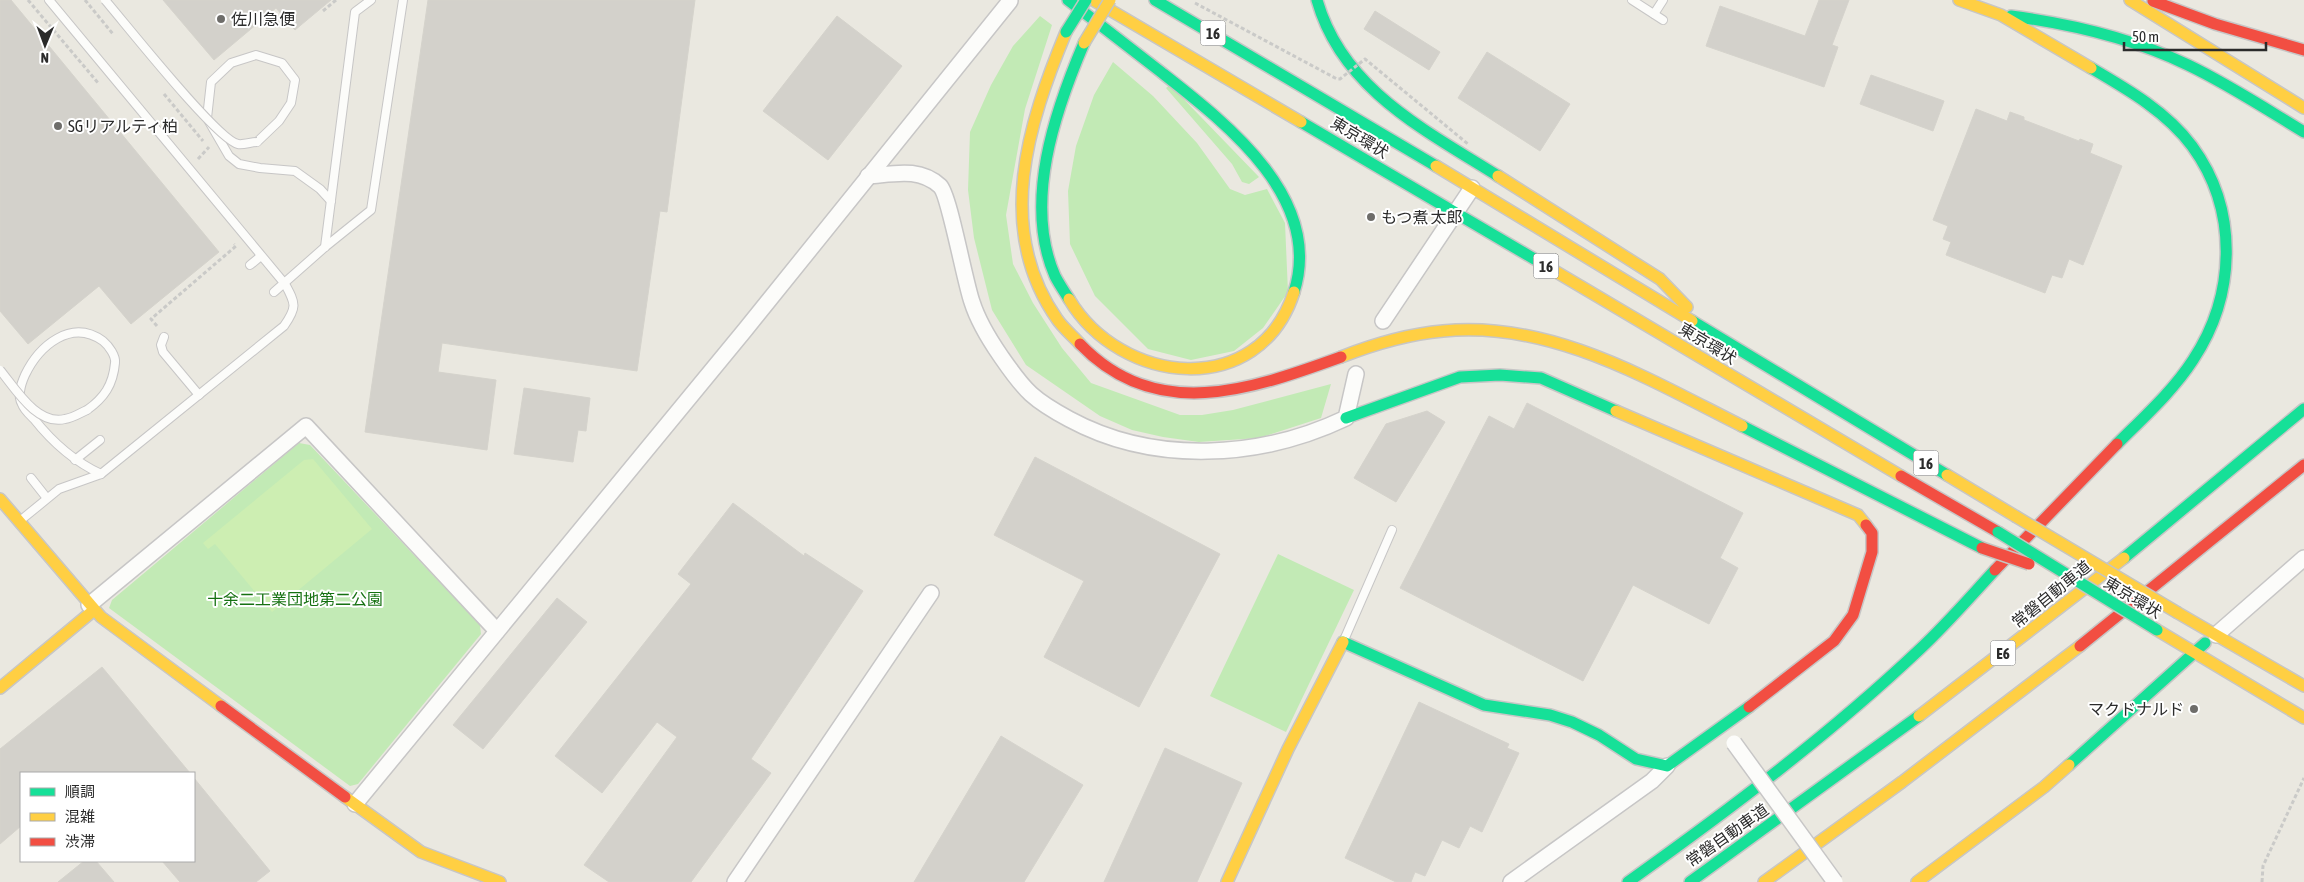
<svg xmlns="http://www.w3.org/2000/svg" width="2304" height="882" font-family="'Asap Condensed','Noto Sans JP',sans-serif">
	<style>
		.green { fill: #c2eab5 }
		.pitch { fill: #cdeeb2 }
		.building { fill: #d3d1cb; stroke: #d5d3cc }
		.lines { fill: none; stroke-linecap: round; stroke-linejoin: round }
		.lane-casing { stroke: #c7c6c6; stroke-width: 10 }
		.street-casing { stroke: #c7c6c6; stroke-width: 18 }
		.fast-casing { stroke: #c7c6c6; stroke-width: 14 }
		.slow-casing { stroke: #c7c6c6; stroke-width: 14 }
		.jam-casing { stroke: #c7c6c6; stroke-width: 14 }
		.path { stroke: #cacac8; stroke-width: 3; stroke-dasharray: 4 2.5; stroke-linecap: butt }
		.lane { stroke: #fcfcfa; stroke-width: 8 }
		.street { stroke: #fcfcfa; stroke-width: 15 }
		.fast { stroke: #16e098; stroke-width: 11 }
		.slow { stroke: #ffcf43; stroke-width: 11 }
		.jam { stroke: #f24e42; stroke-width: 11 }
		.lane-bridge-casing { stroke: #c7c6c6; stroke-width: 10; stroke-linecap: butt }
		.street-bridge-casing { stroke: #c7c6c6; stroke-width: 18; stroke-linecap: butt }
		.fast-bridge-casing { stroke: #c5c5c1; stroke-width: 14; stroke-linecap: butt }
		.slow-bridge-casing { stroke: #c5c5c1; stroke-width: 14; stroke-linecap: butt }
		.jam-bridge-casing { stroke: #c5c5c1; stroke-width: 14; stroke-linecap: butt }
		.path-bridge { stroke: #cacac8; stroke-width: 3; stroke-dasharray: 4 2.5; stroke-linecap: butt }
		.lane-bridge { stroke: #fcfcfa; stroke-width: 8 }
		.street-bridge { stroke: #fcfcfa; stroke-width: 15 }
		.fast-bridge { stroke: #16e098; stroke-width: 11 }
		.slow-bridge { stroke: #ffcf43; stroke-width: 11 }
		.jam-bridge { stroke: #f24e42; stroke-width: 11 }
		.poi-dot { fill: #6e6d6a; stroke: #fff; stroke-width: 2 }
		.labels { text-anchor: middle; dominant-baseline: central; stroke-width: 4; stroke-linejoin: round; paint-order: stroke }
		.shield { fill: #fff; stroke: #6b6b6b; stroke-width: 1 }
		.shield-label { font-size: 15px; font-weight: bold; fill: #2b2b2b }
		.poi-label { font-size: 16px; fill: #2b2b2b; stroke: #fff; text-anchor: start }
		.street-label { font-size: 16px; fill: #2b2b2b; stroke: #fff }
		.park-label { font-size: 16px; fill: #167112; stroke: #fff }
	</style>
	<rect width="100%" height="100%" fill="#eae8e0"/>
	<g class="green">
		<path d="M1040 16 1052 25 1025 109 1006 215 1013 264 1033 303 1062 348 1091 383 1180 415H1202L1233 410 1331 384 1321 418 1259 438 1199 442 1163 437 1132 430 1100 416 1026 365 992 310 974 238 968 190 970 132 991 85 1013 46Z"/>
		<path d="M1113 62 1153 96 1197 143 1230 189 1245 195 1267 189 1285 223 1288 292 1263 328 1234 351 1191 360 1148 349 1095 296 1070 244 1068 191 1076 146 1094 95Z"/>
		<path d="M1170 85 1259 177 1249 184 1242 182 1232 164 1166 88Z"/>
		<path d="M299 443 310 445 480 625 481 634 358 784 350 786 109 608 112 600Z"/>
		<path d="M1278 554 1354 590 1286 732 1210 696Z"/>
	</g>
	<path class="pitch" d="M313 459 372 529 272 612 215 544 208 549 203 543 304 460Z"/>
	<g class="building">
		<path d="M0 0H11L219 252 131 324 99 286 28 344 0 311Z"/>
		<path d="M163 0H331L295 30 276 8 214 60Z"/>
		<path d="M428 0H695L667 212 660 211 637 371 442 343 438 372 496 380 487 450 365 432Z"/>
		<path d="M1819 0H1849L1832 45 1838 47 1824 87 1706 46 1720 6 1805 36Z"/>
		<path d="M1375 11 1440 52 1429 70 1364 29Z"/>
		<path d="M837 16 902 66 828 160 763 111Z"/>
		<path d="M1487 52 1570 104 1540 151 1458 98Z"/>
		<path d="M1871 75 1944 101 1933 131 1860 104Z"/>
		<path d="M1976 109 2007 121 2010 112 2024 117V120L2079 141 2080 139 2093 144 2090 153 2122 166 2083 265 2069 259 2062 278 2052 275 2045 293 1946 255 1951 242 1943 239 1948 226 1933 220Z"/>
		<path d="M524 388 590 398 586 431 578 430 573 462 514 454Z"/>
		<path d="M1527 403 1743 513 1720 558 1738 568 1709 624 1633 585 1583 681 1400 588 1489 416 1514 429Z"/>
		<path d="M1427 411 1445 422 1396 502 1354 478 1386 424Z"/>
		<path d="M1035 457 1220 554 1139 707 1044 657 1084 581 994 535Z"/>
		<path d="M733 503 804 556 805 553 863 591 751 759 771 773 691 882H609L584 865 677 737 657 722 602 793 555 756 691 584 678 574Z"/>
		<path d="M557 598 587 622 483 749 453 725Z"/>
		<path d="M102 667 190 773H21V826L0 844V749Z"/>
		<path d="M1419 702 1509 744 1507 748 1519 753 1482 832 1470 826 1459 848 1442 840 1425 876 1415 872 1411 882H1396L1345 858Z"/>
		<path d="M1001 736 1083 785 1024 882H914Z"/>
		<path d="M1165 748 1242 783 1197 882H1104Z"/>
		<path d="M194 778 270 871 256 882H180L162 861H194Z"/>
		<path d="M84 861H96L114 882H58Z"/>
	</g>
	<g class="lines">
		<g class="lane-casing">
			<g id="lane">
				<path d="M1632 0 1663 20"/>
				<path d="M1654 14 1663 0"/>
				<path d="M257 142 279 121 291 103 295 80 282 63 256 55 231 63 211 82 207 118 229 156 239 164 260 168 295 171 320 189 331 201"/>
				<path d="M325 247 355 12 371 0"/>
				<path d="M250 265 261 256"/>
				<path d="M274 292 325 247 371 210 403 0"/>
				<path d="M164 337 161 345 163 352 199 395"/>
				<path d="M87 410C104 398 113 385 115 363 116 356 109 346 103 341 71 318 39 346 25 375 21 384 17 395 22 404 24 410 30 415 34 419 53 443 73 461 101 474"/>
				<path d="M75 460 100 440"/>
				<path d="M31 478 46 497"/>
				<path d="M21 520 59 489 101 474 284 326C297 307 296 304 285 284L49 0"/>
				<path d="M1344 640 1392 530"/>
			</g>
		</g>
		<g class="street-casing">
			<g id="street">
				<path d="M868 176C894 174 919 167 940 186 949 194 965 283 972 302 978 321 989 339 1000 355 1009 368 1019 383 1031 394 1042 404 1056 412 1069 419 1154 465 1260 459 1346 418L1356 374"/>
				<path d="M1383 321 1472 188"/>
				<path d="M89 605 306 426 497 631"/>
				<path d="M2216 635 2304 558"/>
				<path d="M355 804 745 330 1010 1"/>
				<path d="M735 882 931 593"/>
				<path d="M1511 882 1652 781 1667 766"/>
			</g>
		</g>
		<g class="fast-casing">
			<g id="fast">
				<path d="M1068 0C1099 24 1130 48 1161 72 1226 123 1324 198 1294 292"/>
				<path d="M1155 0 1436 166"/>
				<path d="M1317 0C1342 89 1425 130 1498 176"/>
				<path d="M2011 16C2072 24 2132 38 2188 65 2228 84 2266 109 2304 132"/>
				<path d="M2091 68C2127 89 2167 112 2192 146 2239 210 2236 295 2193 360 2173 391 2144 417 2117 444"/>
				<path d="M1301 122 1553 270"/>
				<path d="M1069 299C1064 291 1059 284 1055 276 1023 203 1055 111 1084 43"/>
				<path d="M1692 321 1947 475"/>
				<path d="M1346 418 1460 377 1500 375 1541 378 1616 411"/>
				<path d="M1742 426 1982 548"/>
				<path d="M2124 558 2304 409"/>
				<path d="M1343 642 1484 705 1550 715 1572 722 1599 735 1636 759 1667 766 1749 707"/>
				<path d="M2069 765 2205 643"/>
				<path d="M1628 882C1729 810 1829 735 1919 650 1946 625 1970 597 1995 570"/>
				<path d="M1690 882 1919 716"/>
			</g>
		</g>
		<g class="slow-casing">
			<g id="slow">
				<path d="M1093 0 1301 122"/>
				<path d="M1959 0 2001 15 2091 68"/>
				<path d="M2130 0 2304 108"/>
				<path d="M1066 32C1028 124 994 229 1057 319 1063 328 1073 336 1080 344"/>
				<path d="M1436 166 1692 321"/>
				<path d="M1498 176 1660 279 1687 307"/>
				<path d="M1553 270 1901 476"/>
				<path d="M1069 299C1120 385 1259 401 1294 292"/>
				<path d="M1341 357C1374 344 1408 334 1443 331 1551 320 1650 380 1742 426"/>
				<path d="M1616 411 1858 515 1866 525"/>
				<path d="M1947 475 2015 516"/>
				<path d="M0 499 101 617 221 706"/>
				<path d="M2178 613 2304 686"/>
				<path d="M2157 630 2304 718"/>
				<path d="M0 688 94 610"/>
				<path d="M1919 716 2124 558"/>
				<path d="M345 797 421 852 500 882"/>
				<path d="M1227 882 1288 749 1343 642"/>
				<path d="M1764 882 1902 782 2080 646"/>
				<path d="M1917 882 2044 787 2069 765"/>
			</g>
		</g>
		<g class="jam-casing">
			<g id="jam">
				<path d="M2153 1 2215 24 2304 50"/>
				<path d="M1080 344C1157 424 1252 389 1341 357"/>
				<path d="M1901 476 1998 532"/>
				<path d="M1995 570 2117 444"/>
				<path d="M2080 646 2304 465"/>
				<path d="M221 706 345 797"/>
				<path d="M1749 707 1834 641 1853 615 1872 552V533L1866 525"/>
			</g>
		</g>
		<g class="path">
			<path d="M28 0 99 84"/>
			<path d="M85 0 113 34"/>
			<path d="M323 11 336 0"/>
			<path d="M164 94 203 141"/>
			<path d="M198 159 209 147"/>
			<path d="M157 326 151 319 236 246 234 244"/>
			<path d="M2262 882 2263 866 2304 778"/>
		</g>
		<use href="#lane" class="lane"/>
		<use href="#street" class="street"/>
		<use href="#fast" class="fast"/>
		<use href="#slow" class="slow"/>
		<use href="#jam" class="jam"/>
		<g class="lane-bridge-casing">
			<g id="lane-bridge">
				<path d="M105 0C125 23 217 140 238 144 243 145 252 142 257 142"/>
				<path d="M0 370C15 388 37 426 65 419 73 418 80 413 87 410"/>
			</g>
		</g>
		<g class="street-bridge-casing">
			<path id="street-bridge" d="M1734 743 1835 882"/>
		</g>
		<g class="fast-bridge-casing">
			<g id="fast-bridge">
				<path d="M1066 32 1086 0"/>
				<path d="M1998 532 2157 630"/>
			</g>
		</g>
		<g class="slow-bridge-casing">
			<g id="slow-bridge">
				<path d="M1084 43 1110 0"/>
				<path d="M2015 516 2178 613"/>
			</g>
		</g>
		<g class="jam-bridge-casing">
			<path id="jam-bridge" d="M1982 548 2029 564"/>
		</g>
		<path class="path-bridge" d="M1195 3 1337 79H1340L1365 59 1468 144"/>
		<use href="#lane-bridge" class="lane-bridge"/>
		<use href="#street-bridge" class="street-bridge"/>
		<use href="#fast-bridge" class="fast-bridge"/>
		<use href="#slow-bridge" class="slow-bridge"/>
		<use href="#jam-bridge" class="jam-bridge"/>
	</g>
	<g class="poi-dot">
		<circle cx="221" cy="19" r="5"/>
		<circle cx="58" cy="126" r="5"/>
		<circle cx="1371" cy="217" r="5"/>
		<circle cx="2194" cy="709" r="5"/>
	</g>
	<g class="labels">
		<g class="shield">
			<rect x="1200.5" y="20.5" width="25" height="25" rx="4"/>
			<rect x="1533.5" y="253.5" width="25" height="25" rx="4"/>
			<rect x="1913.5" y="450.5" width="25" height="25" rx="4"/>
			<rect x="1990.5" y="640.5" width="25" height="25" rx="4"/>
		</g>
		<g class="shield-label">
			<text x="1213" y="33">16</text>
			<text x="1546" y="266">16</text>
			<text x="1926" y="463">16</text>
			<text x="2003" y="653">E6</text>
		</g>
		<g class="poi-label">
			<text x="231" y="19">佐川急便</text>
			<text x="68" y="126">SGリアルティ柏</text>
			<text x="1381" y="217">もつ煮 太郎</text>
			<text x="2184" y="709" text-anchor="end">マクドナルド</text>
		</g>
		<g class="street-label">
			<text transform="translate(1360 137) rotate(31)">東京環状</text>
			<text transform="translate(1708 343) rotate(31)">東京環状</text>
			<text transform="translate(2051 594) rotate(-39)">常磐自動車道</text>
			<text transform="translate(2133 597) rotate(31)">東京環状</text>
			<text transform="translate(1727 835) rotate(-35)">常磐自動車道</text>
		</g>
		<g class="park-label">
			<text x="295" y="599">十余二工業団地第二公園</text>
		</g>
	</g>
	<rect x="20" y="772" width="175" height="90" fill="#ffffff" stroke="#aaaaaa"/>
	<rect x="30" y="788" width="25" height="8" fill="#16e098" stroke="#aaaaaa"/>
	<text x="65" y="797" font-size="15" fill="#2b2b2b">順調</text>
	<rect x="30" y="813" width="25" height="8" fill="#ffcf43" stroke="#aaaaaa"/>
	<text x="65" y="822" font-size="15" fill="#2b2b2b">混雑</text>
	<rect x="30" y="838" width="25" height="8" fill="#f24e42" stroke="#aaaaaa"/>
	<text x="65" y="847" font-size="15" fill="#2b2b2b">渋滞</text>
	<g transform="translate(45 45) rotate(181)" stroke="#ffffff" stroke-width="4" paint-order="stroke">
	<path d="M0-4L9 19L0 12L-9 19Z" fill="#2b2b2b"/>
	<text y="-8" font-size="14" font-weight="bold" text-anchor="middle" fill="#2b2b2b">N</text>
	</g>
	<path d="M2124 42v8h142v-8" fill="none" stroke="#2b2b2b" stroke-width="2.5"/>
	<text x="2132" y="42" font-size="15" fill="#2b2b2b" stroke="#ffffff" stroke-width="4" paint-order="stroke">50 m</text>
</svg>
